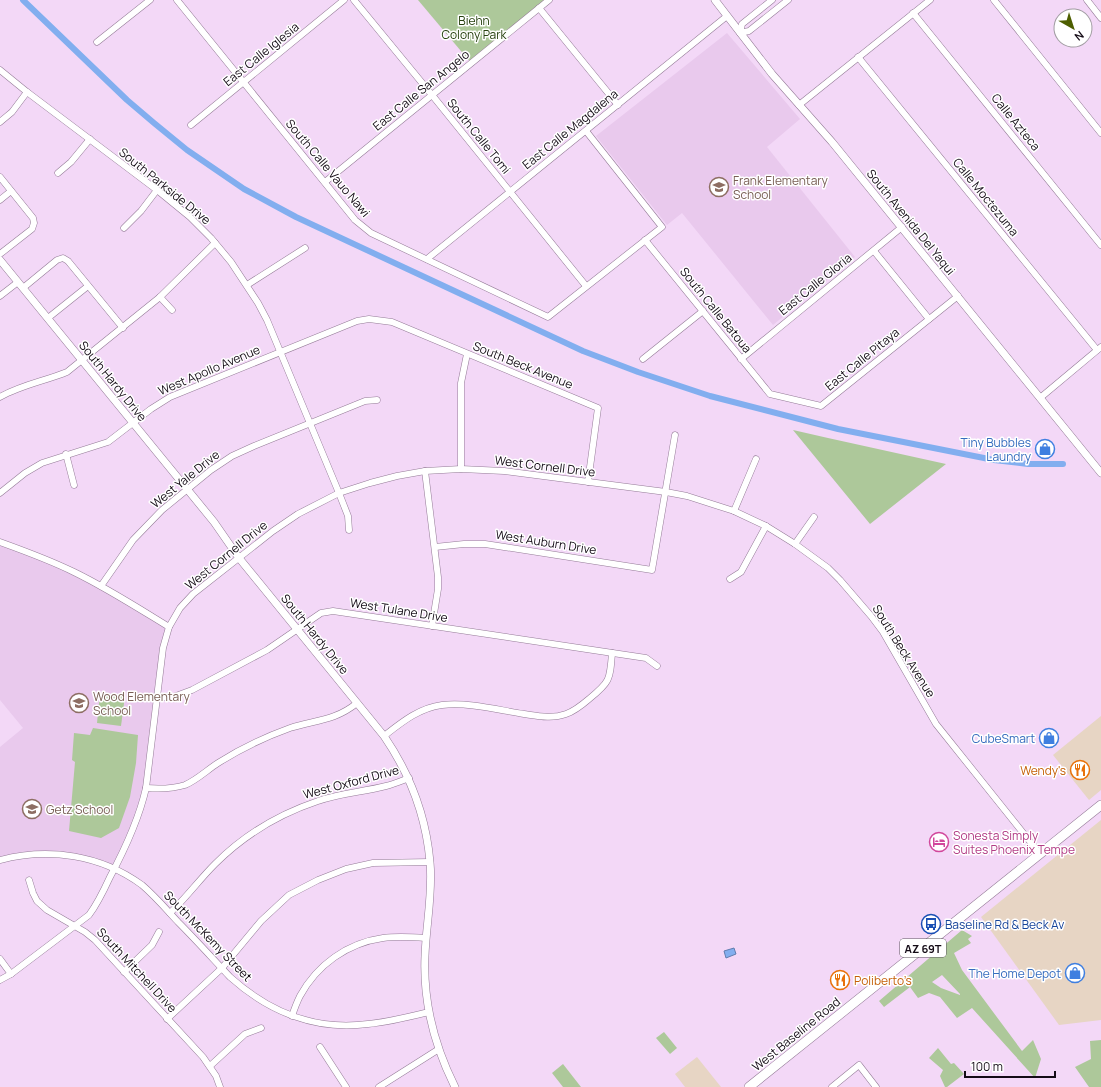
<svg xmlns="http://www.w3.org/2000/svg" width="1101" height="1087" font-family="Manrope,sans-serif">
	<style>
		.commercial { fill: #e7d5c4 }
		.built { fill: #e9c9ed }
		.green { fill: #adc89a; fill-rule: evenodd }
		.water { fill: #82aeef; stroke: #617dae }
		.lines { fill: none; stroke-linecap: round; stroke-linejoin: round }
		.canal { stroke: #82aeef; stroke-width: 6 }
		.minor-casing { stroke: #947b97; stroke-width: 7 }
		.tertiary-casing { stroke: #947b97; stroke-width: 8 }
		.primary-casing { stroke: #947b97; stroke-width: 10 }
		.minor { stroke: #fff; stroke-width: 6 }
		.tertiary { stroke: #fff; stroke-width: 7 }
		.primary { stroke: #fff; stroke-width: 9 }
		.labels { text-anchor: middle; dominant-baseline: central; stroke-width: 3; stroke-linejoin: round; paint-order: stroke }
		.shield { fill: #fff; stroke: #5a545c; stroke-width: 1 }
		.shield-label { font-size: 11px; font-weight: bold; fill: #140b16 }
		.park-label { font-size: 12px; fill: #26400e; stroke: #fff }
		.street-label { font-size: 12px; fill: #140b16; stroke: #fff }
		.education-label { font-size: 12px; fill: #785e54; stroke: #fff; text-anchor: start }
		.shop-label { font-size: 12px; fill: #366cbe; stroke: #fff; text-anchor: end }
		.food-label { font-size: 12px; fill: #c56008; stroke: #fff; text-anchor: end }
		.hotel-label { font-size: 12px; fill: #b23c85; stroke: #fff; text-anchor: start }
		.transit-label { font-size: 12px; fill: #164399; stroke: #fff; text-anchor: start }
	</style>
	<rect width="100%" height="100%" fill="#f3d8f7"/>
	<g class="commercial">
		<path d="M1101 716V790L1089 800 1053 755Z"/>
		<path d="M1101 820V1020L1059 1025 981 917Z"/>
		<path d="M697 1057 721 1087H685L675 1074Z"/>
	</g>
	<g class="built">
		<path d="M727 33 800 119 767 147 855 257 773 325 682 213 667 225 596 136Z"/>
		<path d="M0 542 73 572 169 627 146 788 115 869 66 855 0 860V747L23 728 0 700Z"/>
	</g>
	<g class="green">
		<path d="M418 0H549L471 63Z"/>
		<path d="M793 430 828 438 946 464 870 524Z"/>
		<path d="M100 693 125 696 121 726 97 723Z"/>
		<path d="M93 728 138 735 136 763 130 797 119 828 101 838 69 831 75 762 72 760 74 733 90 735Z"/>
		<path d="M962 930 972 936 968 939 971 943 954 953 962 970 1022 1051 1033 1040 1041 1059 1035 1078 972 1008 957 1018 940 997 929 993 918 998 910 987 884 1007 879 1001ZM942 975 960 994V995L941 988 932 982Z"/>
		<path d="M664 1032 677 1048 670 1054 656 1038Z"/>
		<path d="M1101 1040V1087H1089L1075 1067 1091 1059 1090 1041Z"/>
		<path d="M938 1048 951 1064 954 1063 964 1074 947 1087H945L940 1076 943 1070 929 1058Z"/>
		<path d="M563 1064 581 1087H563L552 1073Z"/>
	</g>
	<path class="water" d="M734 948 736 954 726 958 724 951Z"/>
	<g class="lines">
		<path class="canal" d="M23 0 127 100 154 123 187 150 244 189 296 217 583 351 638 372 710 396 838 429 994 460 1028 464H1063"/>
		<g class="minor-casing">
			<g id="minor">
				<path d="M177 0 355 220 371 233 548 317 662 227 586 131"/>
				<path d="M354 0 432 95 586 286"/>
				<path d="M772 0 742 24 740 33 749 31 788 0"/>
				<path d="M994 0 1101 133"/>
				<path d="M1087 0 1101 18"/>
				<path d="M539 8 618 105"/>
				<path d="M913 13 1101 245"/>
				<path d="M97 42 150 0"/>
				<path d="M858 57 1097 350"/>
				<path d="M0 70 27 92 157 190 190 217 211 238 231 262 258 303 267 320 339 493 348 516 349 530"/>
				<path d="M799 105 930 0"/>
				<path d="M0 122 12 112 27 92"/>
				<path d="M191 125 344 0"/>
				<path d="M58 173 71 162 90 139"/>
				<path d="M0 177 33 218 34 223 32 229 0 254"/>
				<path d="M325 182 549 0"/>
				<path d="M0 200 11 191"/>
				<path d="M124 228 141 211 157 190"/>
				<path d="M645 240 770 394 821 406 958 296"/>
				<path d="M874 251 929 319"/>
				<path d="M427 259 727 16"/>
				<path d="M247 285 305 248"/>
				<path d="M23 288 57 260 63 258 68 261 123 328"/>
				<path d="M0 296 18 282"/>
				<path d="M160 297 172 310"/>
				<path d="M48 318 88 286"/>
				<path d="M643 359 703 311"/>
				<path d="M741 359 902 227"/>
				<path d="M0 397C21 385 45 381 67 372L160 297 215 243"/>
				<path d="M1040 398 1101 347"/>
				<path d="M66 454 74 485"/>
				<path d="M461 469V383L467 354"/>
				<path d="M425 471 438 577V589L432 626"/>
				<path d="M0 493 25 473 42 463 108 442 151 409 170 397 357 321 369 319 392 322 598 408 588 482"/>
				<path d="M734 511 756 459"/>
				<path d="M0 542C25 551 50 560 74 572 107 588 138 608 169 627"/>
				<path d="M795 544 814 517"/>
				<path d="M435 547 464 544H485L652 570 675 435"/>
				<path d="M730 579 741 572 766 526"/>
				<path d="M101 586 133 540 162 510 211 470 232 456 254 446 365 401 377 400"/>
				<path d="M156 697H173L192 690 267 650 321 613 333 611 646 658 657 666"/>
				<path d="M384 736C402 722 419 708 442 705 469 702 498 710 524 714 538 716 552 719 566 714 575 711 582 705 589 699 610 682 610 680 612 653"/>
				<path d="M146 788C159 789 172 789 185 785 197 780 207 770 218 763 240 749 265 737 290 728 315 720 335 721 357 703"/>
				<path d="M0 860C49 847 101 855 142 885 155 896 166 909 178 922 196 940 213 959 230 977 269 1012 316 1031 368 1024 389 1022 409 1017 429 1012"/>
				<path d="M29 880 33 893 37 901 47 910 85 932 95 940 203 1057 216 1076 220 1087"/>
				<path d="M170 913C186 898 199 880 215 864 244 835 279 814 318 801 340 793 363 792 386 786 394 784 401 781 409 778"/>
				<path d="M0 959 11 974"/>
				<path d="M124 972 152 945 159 932"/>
				<path d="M0 980 11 974 89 915C98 903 104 890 110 877 125 849 139 819 146 788L163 648 169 627 180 608 193 594 273 531 298 514 339 493 370 483 397 476 425 471 461 469 504 471 666 492 687 496 734 511 766 526 795 544 828 568 840 580 871 616 883 632 936 724 1040 854"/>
				<path d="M292 1016C294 1010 297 1002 300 996 317 965 347 943 383 938 397 936 412 937 426 938"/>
				<path d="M167 1019 222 968 261 921 289 895 318 880 346 869 373 863 430 862"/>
				<path d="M320 1047 346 1087"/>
				<path d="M210 1066 245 1034 261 1028"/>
				<path d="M379 1087 439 1049"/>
				<path d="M832 1087 859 1065 876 1087"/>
			</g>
		</g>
		<g class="tertiary-casing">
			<g id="tertiary">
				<path d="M715 0 772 74 832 142 1101 473"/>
				<path d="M0 260 214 522 239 558 384 736C410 774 426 816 430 862 433 893 426 925 425 956 423 1001 435 1047 455 1087"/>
			</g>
		</g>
		<g class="primary-casing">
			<path id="primary" d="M749 1087 1101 805"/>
		</g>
		<use href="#minor" class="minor"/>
		<use href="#tertiary" class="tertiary"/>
		<use href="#primary" class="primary"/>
	</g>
	<defs>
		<g id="school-ring" transform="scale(1)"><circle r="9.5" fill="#fff" stroke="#8d6e63" stroke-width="1.5"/><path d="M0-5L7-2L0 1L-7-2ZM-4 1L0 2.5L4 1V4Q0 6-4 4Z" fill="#8d6e63"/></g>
		<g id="shop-ring" transform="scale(1)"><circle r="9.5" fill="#fff" stroke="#3f7fe0" stroke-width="1.5"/><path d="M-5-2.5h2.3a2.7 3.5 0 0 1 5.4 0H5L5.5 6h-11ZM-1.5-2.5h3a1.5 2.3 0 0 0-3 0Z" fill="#3f7fe0"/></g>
		<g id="restaurant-ring" transform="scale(1)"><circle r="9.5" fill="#fff" stroke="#e8710a" stroke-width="1.5"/><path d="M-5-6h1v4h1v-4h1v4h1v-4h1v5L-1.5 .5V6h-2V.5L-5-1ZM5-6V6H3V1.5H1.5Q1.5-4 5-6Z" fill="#e8710a"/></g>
		<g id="hotel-ring" transform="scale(1)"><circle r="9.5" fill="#fff" stroke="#d1479c" stroke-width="1.5"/><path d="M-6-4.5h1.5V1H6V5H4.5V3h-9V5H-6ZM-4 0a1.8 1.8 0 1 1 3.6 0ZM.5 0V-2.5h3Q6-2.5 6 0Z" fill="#d1479c"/></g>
		<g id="bus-ring" transform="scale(1)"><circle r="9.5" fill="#fff" stroke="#1a4fb4" stroke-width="1.5"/><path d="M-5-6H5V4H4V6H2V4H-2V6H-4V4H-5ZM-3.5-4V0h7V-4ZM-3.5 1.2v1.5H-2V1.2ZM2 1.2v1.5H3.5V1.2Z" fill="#1a4fb4"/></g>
	</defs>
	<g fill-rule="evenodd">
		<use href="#school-ring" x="719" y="187"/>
		<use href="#shop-ring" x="1045" y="449"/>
		<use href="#school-ring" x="79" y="703"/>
		<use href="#shop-ring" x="1049" y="738"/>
		<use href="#restaurant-ring" x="1080" y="770"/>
		<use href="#school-ring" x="32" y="809"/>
		<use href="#hotel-ring" x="939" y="842"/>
		<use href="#bus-ring" x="931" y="924"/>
		<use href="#shop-ring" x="1075" y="973"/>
		<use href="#restaurant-ring" x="840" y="980"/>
	</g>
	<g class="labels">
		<rect class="shield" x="900" y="939" width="46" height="18" rx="3"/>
		<g class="shield-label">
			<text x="923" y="948">AZ 69T</text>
		</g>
		<g class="park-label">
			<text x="474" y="20">Biehn<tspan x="474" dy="14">Colony Park</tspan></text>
		</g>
		<g class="street-label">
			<text transform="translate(261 54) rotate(-39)">East Calle Iglesia</text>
			<text transform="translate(421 90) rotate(-39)">East Calle San Angelo</text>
			<text transform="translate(1016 122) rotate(51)">Calle Azteca</text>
			<text transform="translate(570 129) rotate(-39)">East Calle Magdalena</text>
			<text transform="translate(479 136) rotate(51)">South Calle Tomi</text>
			<text transform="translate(328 168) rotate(50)">South Calle Vauo Nawi</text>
			<text transform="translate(165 186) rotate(39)">South Parkside Drive</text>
			<text transform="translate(986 197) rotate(51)">Calle Moctezuma</text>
			<text transform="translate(911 222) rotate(51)">South Avenida Del Yaqui</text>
			<text transform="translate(815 284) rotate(-39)">East Calle Gloria</text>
			<text transform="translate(716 310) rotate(51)">South Calle Batoua</text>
			<text transform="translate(862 359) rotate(-39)">East Calle Pitaya</text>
			<text transform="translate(523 365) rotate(22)">South Beck Avenue</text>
			<text transform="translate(209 370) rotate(-23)">West Apollo Avenue</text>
			<text transform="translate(113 381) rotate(51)">South Hardy Drive</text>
			<text transform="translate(545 466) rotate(7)">West Cornell Drive</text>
			<text transform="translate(185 479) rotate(-39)">West Yale Drive</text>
			<text transform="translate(546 542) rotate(9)">West Auburn Drive</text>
			<text transform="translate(226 555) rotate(-39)">West Cornell Drive</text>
			<text transform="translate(399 610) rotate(9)">West Tulane Drive</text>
			<text transform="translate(315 634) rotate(51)">South Hardy Drive</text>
			<text transform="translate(904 651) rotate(58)">South Beck Avenue</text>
			<text transform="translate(351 782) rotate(-15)">West Oxford Drive</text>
			<text transform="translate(208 936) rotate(46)">South McKemy Street</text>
			<text transform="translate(137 970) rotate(47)">South Mitchell Drive</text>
			<text transform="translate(796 1034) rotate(-39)">West Baseline Road</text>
		</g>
		<g class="education-label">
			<text x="733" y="180">Frank Elementary<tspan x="733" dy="14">School</tspan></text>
			<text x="93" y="696">Wood Elementary<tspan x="93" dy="14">School</tspan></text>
			<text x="46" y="809">Getz School</text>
		</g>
		<g class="shop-label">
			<text x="1031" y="442">Tiny Bubbles<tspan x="1031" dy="14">Laundry</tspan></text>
			<text x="1035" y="738">CubeSmart</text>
			<text x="1061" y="973">The Home Depot</text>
		</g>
		<g class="food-label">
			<text x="1066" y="770">Wendy's</text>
			<text x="854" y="980" text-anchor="start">Poliberto’s</text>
		</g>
		<g class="hotel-label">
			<text x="953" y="835">Sonesta Simply<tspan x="953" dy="14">Suites Phoenix Tempe</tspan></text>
		</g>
		<g class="transit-label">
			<text x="945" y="924">Baseline Rd &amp; Beck Av</text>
		</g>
	</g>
	<g transform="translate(1073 28) rotate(141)"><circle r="19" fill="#ffffff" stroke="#a19da2"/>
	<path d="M0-3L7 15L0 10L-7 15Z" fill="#4d5e00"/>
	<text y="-6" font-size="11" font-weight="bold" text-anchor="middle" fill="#140b16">N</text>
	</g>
	<path d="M965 1071v6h90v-6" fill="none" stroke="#140b16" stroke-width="2"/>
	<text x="971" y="1071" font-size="12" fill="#140b16" stroke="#ffffff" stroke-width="3" paint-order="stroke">100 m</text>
</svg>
